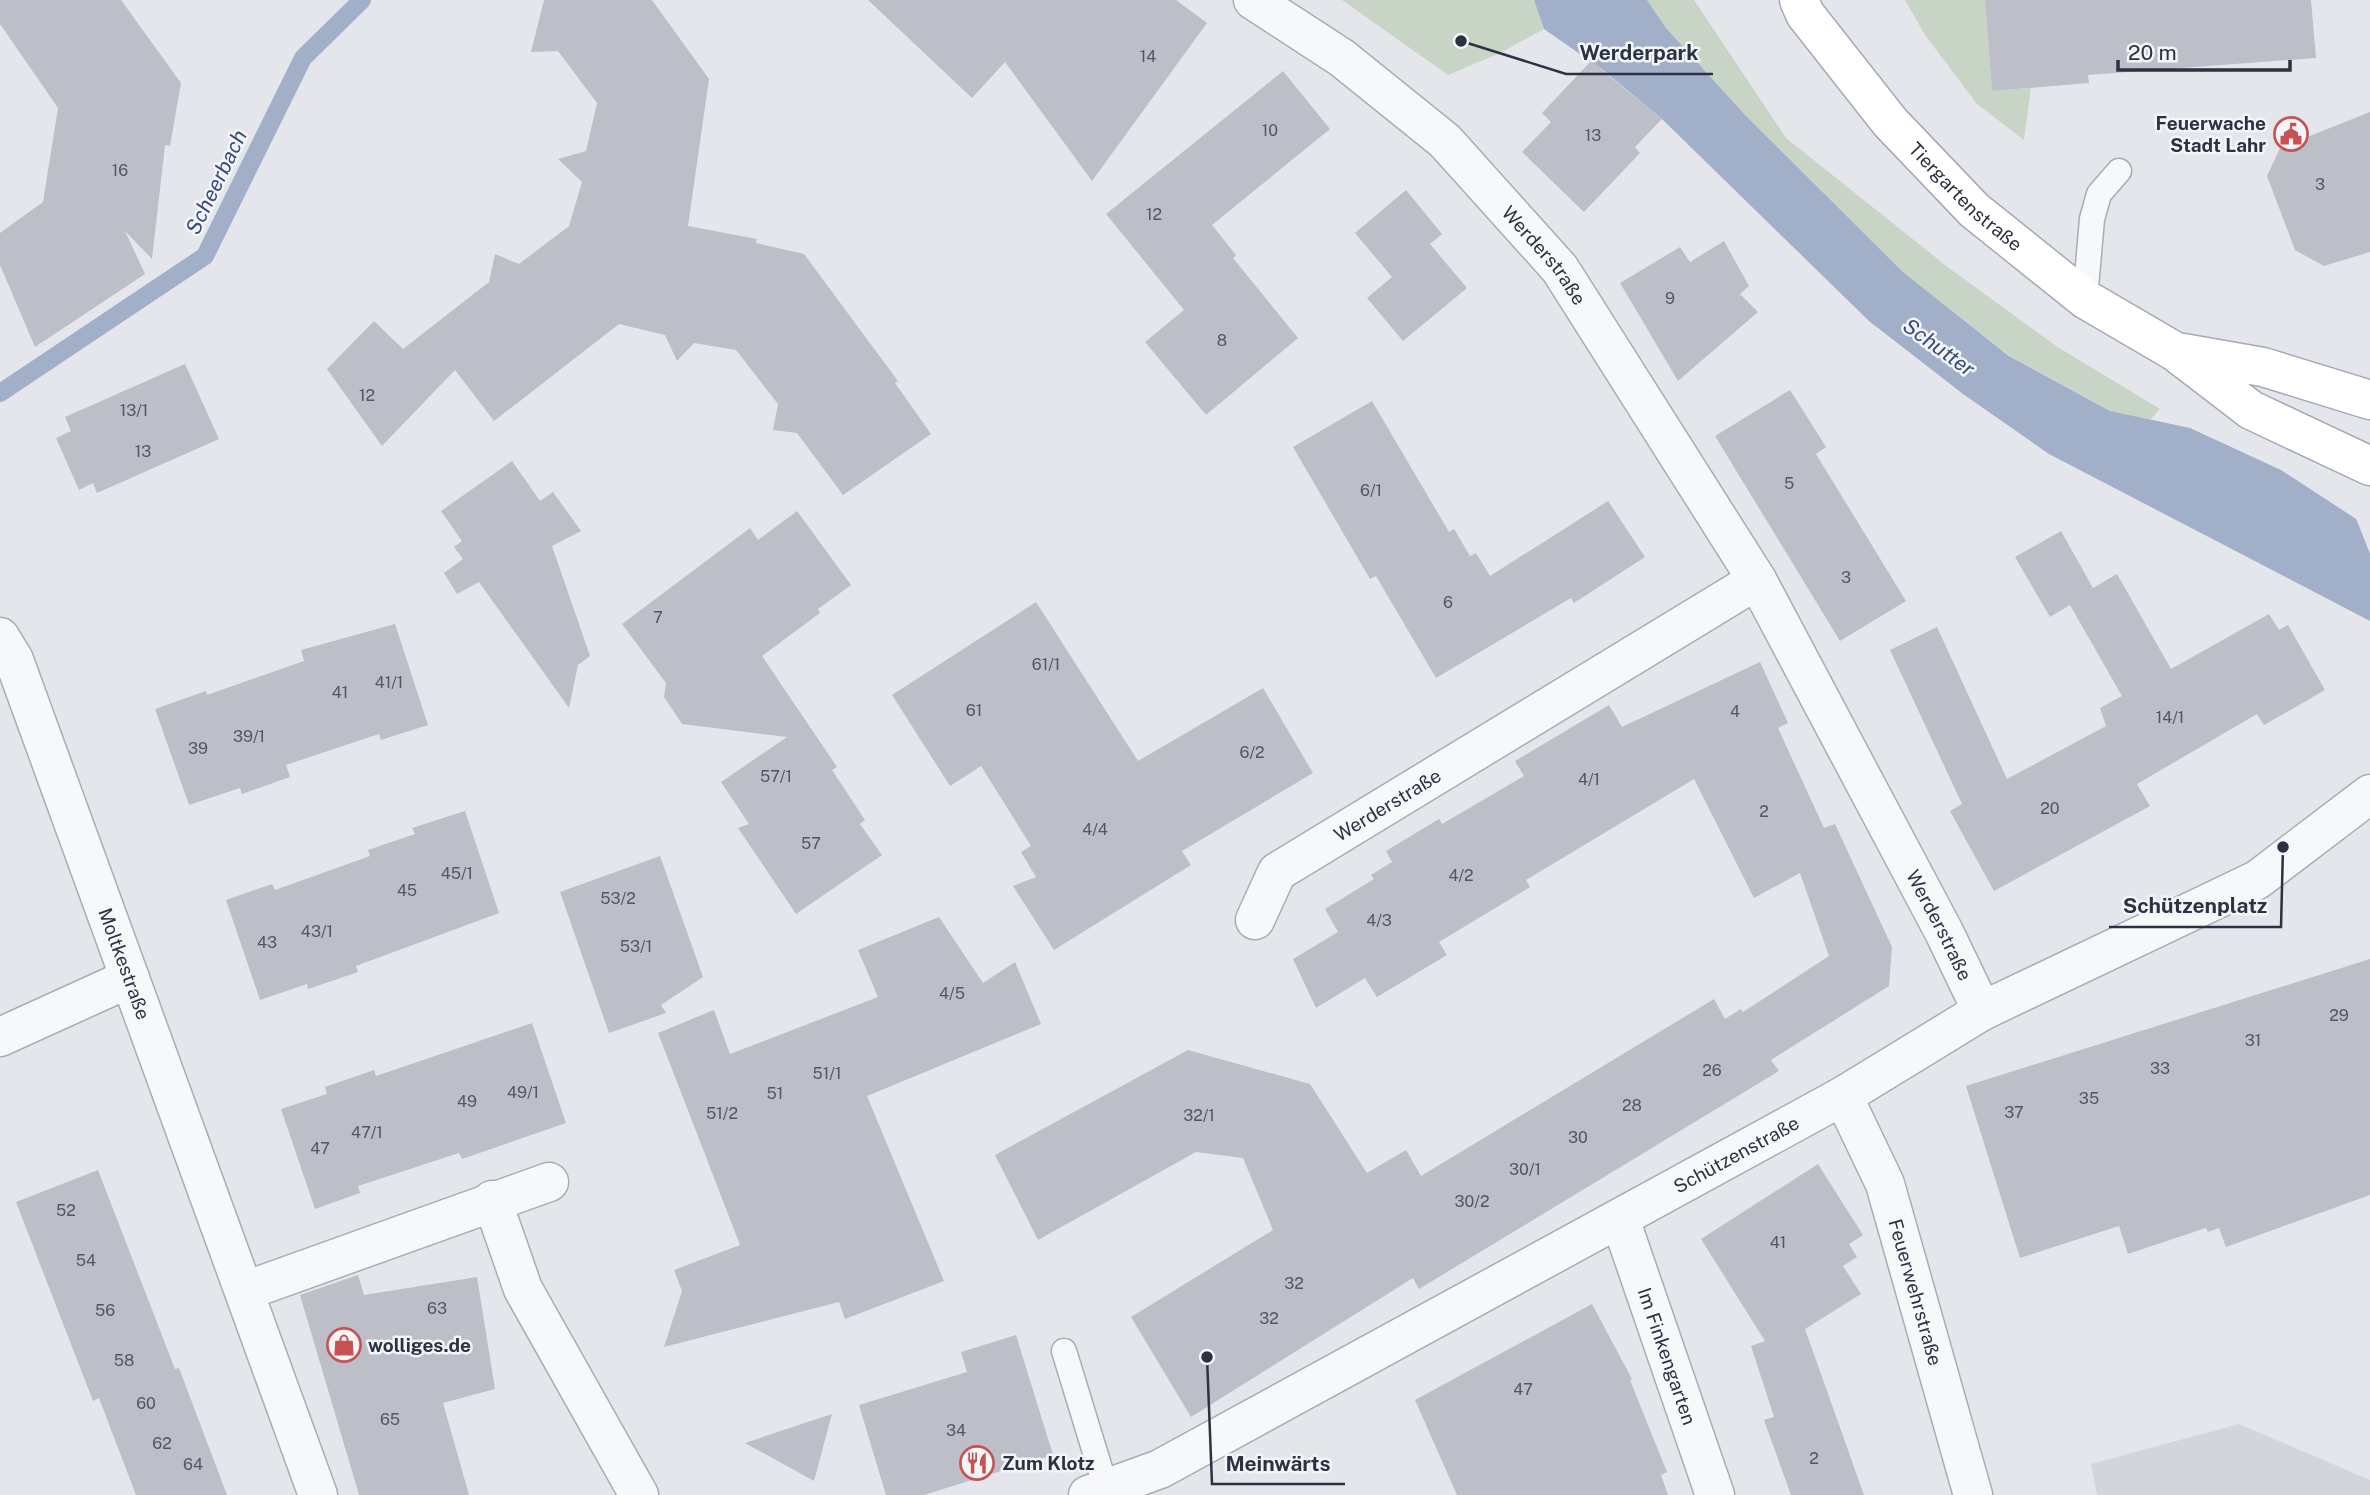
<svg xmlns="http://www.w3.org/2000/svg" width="2370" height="1495" font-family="'Public Sans',sans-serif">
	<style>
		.built { fill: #d3d5dd }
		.green { fill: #c8d5c6 }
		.water { fill: #a2afc9 }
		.pier { fill: #e4e6eb }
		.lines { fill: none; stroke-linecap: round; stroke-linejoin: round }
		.stream { stroke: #a2afc9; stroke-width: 18 }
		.building { fill: #bcbfc8 }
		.lane-casing { stroke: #a9acb5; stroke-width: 27 }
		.street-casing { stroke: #a9acb5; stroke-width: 41 }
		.primary-casing { stroke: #a4a9b7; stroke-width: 41 }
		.lane { stroke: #f7f8fa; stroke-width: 24 }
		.street { stroke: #f7f8fa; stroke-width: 38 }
		.primary { stroke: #fff; stroke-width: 38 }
		.labels { text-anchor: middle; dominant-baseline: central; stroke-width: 5; stroke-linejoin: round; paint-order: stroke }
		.number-label { font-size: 16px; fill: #515564 }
		.poi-label { font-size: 19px; font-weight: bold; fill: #2d3243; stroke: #f4f5f9; text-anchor: start }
		.street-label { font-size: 19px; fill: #2d3243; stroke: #f4f5f9 }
		.water-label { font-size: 21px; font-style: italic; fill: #394b75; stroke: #f4f5f9 }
		.leader { fill: none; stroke: #2d3243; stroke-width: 2.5 }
		.callout-dot { fill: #2d3243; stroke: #f4f5f9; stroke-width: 2.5 }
		.callout-label { font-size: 21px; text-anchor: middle; font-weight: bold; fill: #2d3243; stroke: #f4f5f9; stroke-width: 5; stroke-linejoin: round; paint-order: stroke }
	</style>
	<rect width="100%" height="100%" fill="#e4e6eb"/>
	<path class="built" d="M2239 1424 2370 1480V1495H2097L2091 1464Z"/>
	<g class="green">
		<path d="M1342 0H1534L1544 29 1500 53 1448 75Z"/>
		<path d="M1647 0H1694L1786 138 1949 268 2056 346 2160 409 2150 420 2110 411 2010 356 1903 272 1746 116 1666 28Z"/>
		<path d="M1905 0H1985L1992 91 2031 88 2024 140 1977 104 1925 35Z"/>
	</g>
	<path class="water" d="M1534 0H1647L1666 28 1746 116 1903 272 2009 356 2110 411 2190 428 2281 470 2370 528V621L2049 454 1963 394 1869 321 1662 119 1603 70 1544 29Z"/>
	<path class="pier" d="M2354 512 2370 524V554L2354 513Z"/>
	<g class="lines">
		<path class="stream" d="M0 393 205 256 303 58 362 0"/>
	</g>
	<g class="building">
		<path d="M0 0H121L181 83 170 146 165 145 152 259 125 231 145 274 35 347 0 265V233L43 202 58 108 0 24Z"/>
		<path d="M544 0H652L709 79 688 226 757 239 756 243 804 254 898 381 895 383 931 434 843 495 797 433 773 430 778 404 736 350 694 343 677 361 665 335 619 324 494 421 455 370 382 446 327 369 374 321 403 349 489 282 495 254 519 264 569 226 582 182 558 159 586 151 597 103 558 51 531 52Z"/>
		<path d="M868 0H1176L1207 23 1092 181 1005 62 972 98Z"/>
		<path d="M1985 0H2311L2316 58 2088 75 2089 83 1992 91Z"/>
		<path d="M1591 61 1662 119 1635 147 1640 153 1584 212 1522 152 1551 122 1542 113Z"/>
		<path d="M1283 71 1330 129 1212 225 1236 255 1233 258 1298 338 1206 415 1145 342 1184 310 1106 214Z"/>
		<path d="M2370 112V252L2324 266 2295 250 2267 176 2280 148Z"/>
		<path d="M1406 190 1442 234 1430 244 1467 288 1403 341 1367 298 1392 277 1355 233Z"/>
		<path d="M1724 241 1749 286 1740 294 1758 312 1678 381 1620 283 1680 247 1690 262Z"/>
		<path d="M185 364 219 439 97 493 93 483 79 490 56 438 71 431 65 417Z"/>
		<path d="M1790 390 1826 447 1816 454 1906 601 1840 641 1715 436Z"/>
		<path d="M1372 401 1449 532 1454 529 1470 556 1476 553 1490 576 1608 501 1645 557 1574 603 1571 598 1436 678 1376 576 1370 579 1293 447Z"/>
		<path d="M512 461 540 501 553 492 581 531 552 546 590 656 578 665 569 708 479 582 457 594 444 573 463 559 454 547 462 541 441 511Z"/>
		<path d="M797 511 851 585 818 609 820 613 762 656 837 767 832 770 865 820 860 824 882 855 796 914 738 828 749 824 721 782 787 737 682 724 664 697 666 683 622 624 750 528 758 540Z"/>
		<path d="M2061 531 2093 588 2117 574 2171 669 2269 614 2279 630 2288 625 2325 690 2264 725 2257 714 2137 784 2150 806 1994 891 1950 811 1962 804 1890 650 1937 627 2007 779 2106 726 2100 708 2122 696 2070 605 2050 617 2015 557Z"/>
		<path d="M1036 602 1138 761 1263 688 1313 773 1182 851 1191 865 1054 950 1013 886 1036 877 1021 852 1031 846 981 766 950 786 892 695Z"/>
		<path d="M395 624 428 725 381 740 379 734 286 765 290 777 242 794 240 788 189 805 155 709 206 691 207 695 304 661 301 650Z"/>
		<path d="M1760 662 1788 723 1778 728 1824 828 1835 824 1892 947 1889 986 1771 1060 1779 1071 1419 1289 1413 1278 1191 1417 1131 1317 1273 1230 1243 1158 1196 1152 1038 1240 995 1155 1188 1050 1310 1084 1367 1173 1406 1150 1421 1176 1714 999 1725 1019 1741 1009 1743 1012 1829 956 1800 873 1754 898 1694 779 1526 880 1530 887 1439 942 1447 955 1377 997 1365 978 1316 1008 1293 959 1338 932 1325 909 1374 879 1371 875 1392 862 1386 851 1439 819 1442 824 1524 776 1515 761 1609 705 1622 727Z"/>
		<path d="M465 811 499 913 356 966 358 972 308 989 307 984 260 1000 226 900 272 884 275 890 370 856 368 850 415 834 412 828Z"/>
		<path d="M660 856 703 977 661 1005 666 1013 609 1033 560 892Z"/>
		<path d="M939 917 983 983 1015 962 1041 1024 867 1096 944 1281 845 1319 839 1302 664 1347 682 1291 674 1270 740 1245 658 1033 714 1010 730 1054 878 997 858 950Z"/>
		<path d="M2370 959V1195L2226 1247 2219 1228 2208 1232 2206 1228 2128 1254 2119 1226 2020 1258 1966 1086Z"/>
		<path d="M532 1023 566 1123 462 1159 459 1153 358 1186 360 1193 315 1209 281 1109 327 1094 325 1087 374 1070 376 1076Z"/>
		<path d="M1818 1164 1863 1235 1849 1244 1857 1257 1843 1266 1861 1294 1805 1329 1864 1495H1791L1764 1420 1774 1417 1751 1346 1765 1341 1701 1239Z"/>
		<path d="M98 1170 175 1369 179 1368 227 1495H136L99 1398 93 1401 16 1202Z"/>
		<path d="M358 1275 364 1295 477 1277 495 1389 443 1403 469 1495H359L300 1295Z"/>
		<path d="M1592 1304 1632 1379 1630 1380 1667 1472 1661 1475 1668 1495H1457L1415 1400Z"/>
		<path d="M1016 1335 1053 1455 924 1495H886L859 1405 967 1372 961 1352Z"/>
		<path d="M832 1414 814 1481 745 1443Z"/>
	</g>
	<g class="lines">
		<g class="lane-casing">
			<g id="lane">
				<path d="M2085 299 2092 219 2099 194 2119 171"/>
				<path d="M1064 1351 1106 1488"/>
			</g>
		</g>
		<g class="street-casing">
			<g id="street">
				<path id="s1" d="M1253 0 1342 58 1445 141 1560 269 1757 580 1944 932 1982 1011"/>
				<path id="s2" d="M0 637 14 660 318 1495"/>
				<path id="s3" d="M1255 920 1277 872 1757 580"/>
				<path d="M0 1037 130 978"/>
				<path id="s4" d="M1843 1096 1885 1184 1973 1495"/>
				<path d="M492 1200 523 1289 639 1495"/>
				<path id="s5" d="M1620 1219 1715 1495"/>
				<path d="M245 1291 549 1182"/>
				<path id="s6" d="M1088 1495 1160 1469 1843 1096 1982 1011 2257 880 2370 794"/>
			</g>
		</g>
		<g class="primary-casing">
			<g id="primary">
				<path id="s7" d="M1799 0 1805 14 1890 122 1974 210 2085 299 2174 351 2251 410 2370 466"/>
				<path d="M2183 353 2263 367 2370 400"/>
			</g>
		</g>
		<use href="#lane" class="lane"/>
		<use href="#street" class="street"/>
		<use href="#primary" class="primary"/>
	</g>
	<defs>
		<g id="civic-ring" transform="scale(1.75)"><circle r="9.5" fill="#f4f5f9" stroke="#c85253" stroke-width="1.5"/><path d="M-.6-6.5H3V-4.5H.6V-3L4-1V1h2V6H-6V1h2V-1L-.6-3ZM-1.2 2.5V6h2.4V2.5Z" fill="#c85253"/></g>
		<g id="shop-ring" transform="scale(1.75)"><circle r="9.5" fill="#f4f5f9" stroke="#c85253" stroke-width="1.5"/><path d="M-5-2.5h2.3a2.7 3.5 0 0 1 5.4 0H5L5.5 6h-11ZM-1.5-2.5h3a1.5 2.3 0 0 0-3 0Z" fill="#c85253"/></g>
		<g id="restaurant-ring" transform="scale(1.75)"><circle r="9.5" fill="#f4f5f9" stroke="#c85253" stroke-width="1.5"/><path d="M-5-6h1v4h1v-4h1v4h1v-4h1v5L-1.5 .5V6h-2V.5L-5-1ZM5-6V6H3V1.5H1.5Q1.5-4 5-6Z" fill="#c85253"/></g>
	</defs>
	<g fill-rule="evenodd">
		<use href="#civic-ring" x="2291" y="134"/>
		<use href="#shop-ring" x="344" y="1345"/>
		<use href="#restaurant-ring" x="977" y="1463"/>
	</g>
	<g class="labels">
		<g class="number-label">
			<text x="1148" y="56">14</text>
			<text x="1270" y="130">10</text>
			<text x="1593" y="135">13</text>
			<text x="120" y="170">16</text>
			<text x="2320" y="184">3</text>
			<text x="1154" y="214">12</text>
			<text x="1670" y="298">9</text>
			<text x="1222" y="340">8</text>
			<text x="367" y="395">12</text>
			<text x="134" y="410">13/1</text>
			<text x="143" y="451">13</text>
			<text x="1789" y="483">5</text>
			<text x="1371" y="490">6/1</text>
			<text x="1846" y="577">3</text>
			<text x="1448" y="602">6</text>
			<text x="658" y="617">7</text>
			<text x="1046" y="664">61/1</text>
			<text x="389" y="682">41/1</text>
			<text x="340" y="692">41</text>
			<text x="974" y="710">61</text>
			<text x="1735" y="711">4</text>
			<text x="2170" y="717">14/1</text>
			<text x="249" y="736">39/1</text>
			<text x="198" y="748">39</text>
			<text x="1252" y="752">6/2</text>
			<text x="776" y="776">57/1</text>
			<text x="1589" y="779">4/1</text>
			<text x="2050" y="808">20</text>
			<text x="1764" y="811">2</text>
			<text x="1095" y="829">4/4</text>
			<text x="811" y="843">57</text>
			<text x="457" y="873">45/1</text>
			<text x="1461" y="875">4/2</text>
			<text x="407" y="890">45</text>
			<text x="618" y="898">53/2</text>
			<text x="1379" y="920">4/3</text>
			<text x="317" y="931">43/1</text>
			<text x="267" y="942">43</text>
			<text x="636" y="946">53/1</text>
			<text x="952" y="993">4/5</text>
			<text x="2339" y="1015">29</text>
			<text x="2253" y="1040">31</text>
			<text x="2160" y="1068">33</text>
			<text x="1712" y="1070">26</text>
			<text x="827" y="1073">51/1</text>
			<text x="523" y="1092">49/1</text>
			<text x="775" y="1093">51</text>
			<text x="2089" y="1098">35</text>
			<text x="467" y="1101">49</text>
			<text x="1632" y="1105">28</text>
			<text x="2014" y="1112">37</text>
			<text x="722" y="1113">51/2</text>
			<text x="1199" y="1115">32/1</text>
			<text x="367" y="1132">47/1</text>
			<text x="1578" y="1137">30</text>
			<text x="320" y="1148">47</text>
			<text x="1525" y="1169">30/1</text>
			<text x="1472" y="1201">30/2</text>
			<text x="66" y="1210">52</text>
			<text x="1778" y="1242">41</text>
			<text x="86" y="1260">54</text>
			<text x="1294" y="1283">32</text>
			<text x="437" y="1308">63</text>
			<text x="105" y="1310">56</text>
			<text x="1269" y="1318">32</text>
			<text x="124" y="1360">58</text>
			<text x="1523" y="1389">47</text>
			<text x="146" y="1403">60</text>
			<text x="390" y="1419">65</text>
			<text x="956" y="1430">34</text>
			<text x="162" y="1443">62</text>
			<text x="1814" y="1458">2</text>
			<text x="193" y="1464">64</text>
		</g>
		<g class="poi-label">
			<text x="2266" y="123" text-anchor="end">Feuerwache<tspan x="2266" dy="22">Stadt Lahr</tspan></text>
			<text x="368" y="1345">wolliges.de</text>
			<text x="1002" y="1463">Zum Klotz</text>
		</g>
		<g class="street-label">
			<text stroke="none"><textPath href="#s7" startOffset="259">Tiergartenstraße</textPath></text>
			<text stroke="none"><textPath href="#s1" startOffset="390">Werderstraße</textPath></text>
			<text stroke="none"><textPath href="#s3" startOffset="182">Werderstraße</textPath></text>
			<text stroke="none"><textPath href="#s1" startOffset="1169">Werderstraße</textPath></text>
			<text stroke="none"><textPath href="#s2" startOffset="350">Moltkestraße</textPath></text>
			<text stroke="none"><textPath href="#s6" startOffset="733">Schützenstraße</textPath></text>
			<text stroke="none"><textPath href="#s4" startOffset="210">Feuerwehrstraße</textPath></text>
			<text stroke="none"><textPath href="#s5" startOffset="145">Im Finkengarten</textPath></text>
		</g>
		<g class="water-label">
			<text transform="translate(216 182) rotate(-64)">Scheerbach</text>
			<text transform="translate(1939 347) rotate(36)">Schutter</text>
		</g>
	</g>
	<path class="leader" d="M1461 41L1566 74H1713M2283 847L2281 927H2109M1207 1357L1212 1484H1345"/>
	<g class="callout-dot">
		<circle cx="1461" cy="41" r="7"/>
		<circle cx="2283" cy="847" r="7"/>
		<circle cx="1207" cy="1357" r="7"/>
	</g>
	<g class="callout-label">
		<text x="1639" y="60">Werderpark</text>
		<text x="2195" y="913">Schützenplatz</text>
		<text x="1278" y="1471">Meinwärts</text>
	</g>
	<path d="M2118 60v10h172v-10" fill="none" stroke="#2d3243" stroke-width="3.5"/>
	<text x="2128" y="60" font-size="21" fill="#2d3243" stroke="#f4f5f9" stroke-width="5" paint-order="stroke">20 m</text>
</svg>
